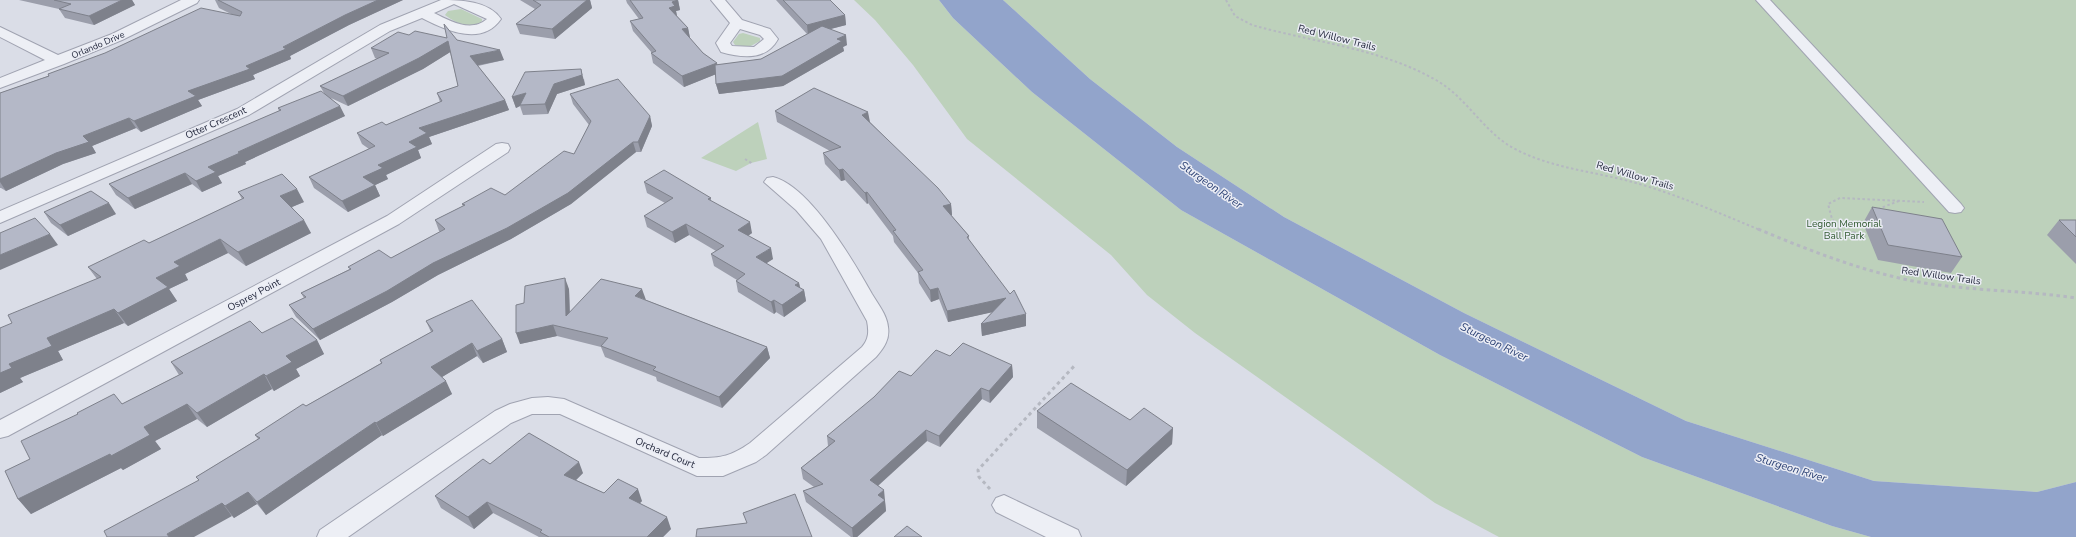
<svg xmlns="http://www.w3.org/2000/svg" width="2076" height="537" font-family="'Nunito Sans',sans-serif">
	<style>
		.green { fill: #bdd1bb }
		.water { fill: #92a4cb }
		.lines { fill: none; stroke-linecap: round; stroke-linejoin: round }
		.street-casing { stroke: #a0a3b1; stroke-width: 2 }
		.path-far1 { stroke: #b5b8c1; stroke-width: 2; stroke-dasharray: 2.5 2.5; stroke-linecap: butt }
		.path { stroke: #b5b8c1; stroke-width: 3; stroke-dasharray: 3.5 3.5; stroke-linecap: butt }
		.street { fill: #edeff5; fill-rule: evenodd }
		.wall { fill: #9b9eab }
		.shaded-wall { fill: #7e818b }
		.building { fill: #b4b8c7; stroke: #7e818b }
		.labels { text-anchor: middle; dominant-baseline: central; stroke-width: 3; stroke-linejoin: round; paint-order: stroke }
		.far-street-label { font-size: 9px; fill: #24293d; stroke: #eaecf4 }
		.street-label { font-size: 10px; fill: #24293d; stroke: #eaecf4 }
		.park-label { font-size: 10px; fill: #315a30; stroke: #eaecf4 }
		.water-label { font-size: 11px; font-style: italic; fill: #2b4074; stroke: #eaecf4 }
	</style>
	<rect width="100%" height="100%" fill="#dadde7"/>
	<g class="green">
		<path d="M854 0H939L953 18 1032 92 1181 210 1440 355 1642 457 1832 526 1871 537H1499L1435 503 1195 333 1147 295 1111 255 967 139 913 65 875 20Z"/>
		<path d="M1003 0H2076V482L2037 492 1874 481 1686 421 1464 313 1284 217 1177 147 1090 79Z"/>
		<path d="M461 9 482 19V21C473 32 454 22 445 15L448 11Z"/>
		<path d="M743 33 760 38V41L749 47 735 45 733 42 739 34Z"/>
		<path d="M758 122 767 159 751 163 736 171 701 158Z"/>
	</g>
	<path class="water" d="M939 0H1003L1090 79 1177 147 1284 217 1464 313 1686 421 1874 481 2037 492 2076 482V537H1871L1832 526 1642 457 1440 355 1181 210 1032 92 953 18Z"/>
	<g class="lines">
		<g class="street-casing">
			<g id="street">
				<path d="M181 0H199L197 3 122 40 64 64 0 88V78L45 60 0 37V27L58 55 112 34Z"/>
				<path d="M441 0C461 0 489 1 501 19 482 47 445 30 422 18L390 31 249 115 0 223V211L237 109 380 25ZM454 4 487 19C471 33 450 21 434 13Z"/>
				<path d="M711 0H725L742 20 770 29 778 39C766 61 742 58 721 52L716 43 730 23ZM740 29 760 35 764 39 754 47 732 46 730 43Z"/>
				<path d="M1756 0H1770L1961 204 1964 208 1961 212 1955 213 1949 212Z"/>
				<path d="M502 143 508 144 510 148 508 152 399 224 8 436 0 438V420L387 216 496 144Z"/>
				<path d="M773 177C810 186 854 262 872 294 878 304 887 315 888 327 890 339 884 348 876 357L766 455 756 462 723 476H697L560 414H532L511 423 348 537H317L320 530 495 411 510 404 532 398 548 397 564 399 699 458C722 458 731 456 750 443L862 347C869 339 869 331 867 321L821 239 796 210 764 182 767 178Z"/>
				<path d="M1004 495 1078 530 1081 537H1046L996 512 992 505 996 498Z"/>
			</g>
		</g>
		<g class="path-far1">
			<path d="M1226 0 1235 16 1252 25C1312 42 1379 48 1434 79 1468 97 1484 135 1519 151 1556 169 1597 172 1636 183 1678 195 1719 213 1760 230"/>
			<path d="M745 159 753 164"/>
			<path d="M1878 209 1899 201"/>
			<path d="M1840 230 1832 219 1828 204 1840 198 1924 202"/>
		</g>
		<g class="path">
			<path d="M1758 229C1808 250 1859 270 1913 281 1967 291 2022 290 2076 298"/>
			<path d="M1839 229 1841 231 1866 235"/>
			<path d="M990 489 979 477 978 470 1076 364"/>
		</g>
		<use href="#street" class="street"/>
	</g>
	<g class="wall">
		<path d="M19 0H132L135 5 94 25 65 18 59 9Z"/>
		<path d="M215 0H403L349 25 290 56 291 59 253 75 255 79 198 100 202 106 141 132 136 128 92 146 96 153 63 164 6 191 1 188H0V93L48 76V74L231 14 219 8Z"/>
		<path d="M520 0H590L592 8 555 39 520 34 516 24 535 9Z"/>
		<path d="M626 0H678L680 10 676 11 677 16 688 28 690 38H689L703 53 718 65 761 59 807 34 776 0H830L845 15 846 25 830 29 847 45 843 47 844 51 783 86 719 94 716 84V74L684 87 653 63 651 53H652L633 31 630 21 639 19 627 3Z"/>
		<path d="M409 35 457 40 504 60 478 66 505 100 509 110 429 137 432 144 418 150 421 158 386 175 388 179 375 185 380 196 348 212 314 188 309 177 369 149 362 144 357 133 386 125 440 102 437 93 458 86 450 52 423 69 348 106 331 98 345 116 245 162 246 164 218 176 222 183 202 192 192 184 135 209 116 195 109 184 279 111 278 108 324 93 320 86 377 59 375 58 371 48Z"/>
		<path d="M584 79 585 85 557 94 548 114 523 115 520 106 516 108 512 97Z"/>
		<path d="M570 94 650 116 652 126 641 152H636L571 204 511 239 438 275 392 302 320 340 296 317 289 305 304 298 301 293 350 269 348 267 391 258 440 232 439 231 435 220 463 206 462 204 505 195 574 154 589 125 573 104Z"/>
		<path d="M775 111 870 122 951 204 952 215H951L969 236V240L1026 326 982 336 981 324 992 312 948 322 939 299 931 302 919 283 918 273 894 242 893 236 868 203 867 204 845 180 841 181 825 164 823 153 830 151 777 122Z"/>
		<path d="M644 182 711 198V201L752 233 748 236 773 259 766 263 799 283 800 288 804 290 806 301 784 317 776 312 774 314 738 292 736 281 737 280 714 266 711 254 716 251 689 235 675 243 647 227 644 216 665 203 647 193Z"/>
		<path d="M238 192 304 202 292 207 311 233 246 266 228 253 185 274 188 280 169 289 177 301 128 326 124 323 58 351 63 360 20 378 23 382 0 393 12 323 97 279 88 267 149 243 242 199Z"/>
		<path d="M1872 207 1962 257 1951 273 1878 260 1863 223Z"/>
		<path d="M44 212 116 214 68 236 51 223Z"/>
		<path d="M2059 220H2076V264L2047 235Z"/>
		<path d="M569 289 570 312 646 300 767 347 770 358 722 408 657 381 656 377 605 357 601 347 557 336 520 344 524 303Z"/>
		<path d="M426 321 502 339 507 352 483 363 477 356 442 377 452 394 383 436 382 435 266 515 257 504 234 518 196 477 258 439 255 435 381 363 380 360 431 332Z"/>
		<path d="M262 333 317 340 324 354 296 369 300 376 274 391 272 389 207 427 197 419 155 441 161 449 123 470 121 468 31 514 18 499 30 459 122 404 179 375 171 362Z"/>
		<path d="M950 356 1012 365 1013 377 990 403 982 399 940 447 927 441 878 486 885 502 886 511 857 537H851L806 502 803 491 814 487 803 479 801 468 828 446 827 436 911 376Z"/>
		<path d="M1037 411 1130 420 1173 428 1172 444 1126 486 1037 428Z"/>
		<path d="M490 464 583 473 576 480 604 493 642 501 640 503 671 529 663 537H539L493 513 474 529 441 508 435 496Z"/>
	</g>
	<g class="shaded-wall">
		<path d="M122 0H132L135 5 94 25 89 16Z"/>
		<path d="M378 0H403L349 25 290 56 291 59 253 75 255 79 198 100 202 106 141 132 134 121 188 91 246 66 345 15Z"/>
		<path d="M587 0H590L592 8 555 39 552 29Z"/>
		<path d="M678 0 680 10 676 11 677 16 671 18 669 8 672 2Z"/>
		<path d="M845 15 846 25 808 35 807 25Z"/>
		<path d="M688 28 690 38 684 39 682 29Z"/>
		<path d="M846 35 847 45 843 47 844 51 783 86 719 94 716 84 837 39Z"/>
		<path d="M448 41 452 51 423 69 348 106 343 96Z"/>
		<path d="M500 50 504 60 474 66 470 56Z"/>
		<path d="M717 63 719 73 684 87 682 76Z"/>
		<path d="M581 69 585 85 557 94 548 114 545 104 554 84Z"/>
		<path d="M526 93 520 105V106L516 108 512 97Z"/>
		<path d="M505 100 509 110 429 137 432 144 418 150 421 158 386 175 388 179 369 188 363 177 378 165 409 142 419 128Z"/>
		<path d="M340 106 345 116 245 162 246 164 218 176 222 183 202 192 196 181 208 167 238 152Z"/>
		<path d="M868 112 870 122 863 126 862 115Z"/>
		<path d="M650 116 652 126 641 152 638 142Z"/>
		<path d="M129 118 136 128 92 146 96 153 63 164 6 191 0 182V179L83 136Z"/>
		<path d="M633 142 636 152 571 204 511 239 438 275 392 302 320 340 313 329Z"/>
		<path d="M843 169 845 180 841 181 839 170Z"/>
		<path d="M185 173 192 184 135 209 128 198Z"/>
		<path d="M375 185 380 196 348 212 342 201Z"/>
		<path d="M297 189 304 202 287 209 280 196Z"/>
		<path d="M867 192 868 203 867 204 865 193Z"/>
		<path d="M109 203 116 214 68 236 60 225Z"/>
		<path d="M951 204 952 215 944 217 943 206Z"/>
		<path d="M304 220 311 233 246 266 238 252Z"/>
		<path d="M750 222 752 233 740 241 738 230Z"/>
		<path d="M686 224 689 235 675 243 672 232Z"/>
		<path d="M50 234 58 245 0 270V255Z"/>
		<path d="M220 239 228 253 185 274 188 280 169 289 177 301 128 326 118 313 174 262Z"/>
		<path d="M771 248 773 259 758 269 756 257Z"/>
		<path d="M565 278 569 289 570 327 566 316Z"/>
		<path d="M799 283 801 292 804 290 806 301 784 317 782 305 795 285Z"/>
		<path d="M938 288 939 299 931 302 930 290Z"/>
		<path d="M642 289 646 300 635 296Z"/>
		<path d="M1006 298 1007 309 948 322 947 311Z"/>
		<path d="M774 300 776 312 774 314 771 302Z"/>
		<path d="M114 309 124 323 58 351 63 360 20 378 23 382 0 393V373L9 364 47 338Z"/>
		<path d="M1026 314V326L982 336 981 324Z"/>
		<path d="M553 325 557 336 520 344 516 333Z"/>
		<path d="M502 339 507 352 483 363 477 351Z"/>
		<path d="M317 340 324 354 296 369 300 376 274 391 266 376 286 356Z"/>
		<path d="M472 343 477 356 437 380 431 367Z"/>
		<path d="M767 347 770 358 722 408 719 397Z"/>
		<path d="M1012 365 1013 377 990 403 989 391Z"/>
		<path d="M264 374 272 389 207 427 197 413Z"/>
		<path d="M446 381 452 394 383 436 376 423Z"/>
		<path d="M981 388 982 399 940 447 939 436Z"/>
		<path d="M187 404 197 419 155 441 161 449 123 470 121 468 31 514 18 499 144 427Z"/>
		<path d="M375 422 382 435 266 515 257 502Z"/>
		<path d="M1173 428 1172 444 1126 486 1127 470Z"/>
		<path d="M926 430 927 441 872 491 870 480Z"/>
		<path d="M579 462 583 473 569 487 564 475Z"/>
		<path d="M638 489 642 501 634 509 629 498Z"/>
		<path d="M884 490 886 511 857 537H853L852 528 878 495Z"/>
		<path d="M248 492 257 504 234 518 225 506Z"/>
		<path d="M487 502 493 513 474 529 468 517Z"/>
		<path d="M222 503 232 516 194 537H169L167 534Z"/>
		<path d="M667 517 671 529 663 537H647Z"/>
	</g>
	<g class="building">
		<path d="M54 0H122L89 16 59 9 71 4Z"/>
		<path d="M218 0H378L345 15 283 47 286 49 246 66 250 69 188 91 196 96 134 121 129 118 83 136 89 142 56 153 0 179V93L49 76 48 74 105 53 201 8 240 16 242 12Z"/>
		<path d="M533 0H587L552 29 516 24 541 5Z"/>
		<path d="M630 0H678L672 2 675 6 669 8 688 28 682 29 703 53 717 63 682 76 651 53 656 51 630 21 643 18Z"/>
		<path d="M783 0H830L845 15 807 25Z"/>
		<path d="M444 24 457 40 500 50 470 56 505 100 419 128 427 133 409 142 417 147 378 165 383 168 363 177 375 185 342 201 309 177 375 146 357 133 382 122 386 125 442 101 437 93 458 86 448 41 419 58 343 96 320 86 389 53 371 48 398 32 409 35 415 31 447 38Z"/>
		<path d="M822 26 846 35 837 39 842 41 782 76 716 84 715 65 761 59Z"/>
		<path d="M581 69 582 75 554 84 545 104 520 105 526 93 512 97 525 72Z"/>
		<path d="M618 79 650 116 638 142H633L568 193 507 228 433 263 387 291 313 329 289 305 306 297 301 293 351 269 348 267 379 250 391 258 445 229 435 220 465 205 462 204 491 188 505 195 564 151 574 154 591 121 570 94Z"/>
		<path d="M814 88 868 112 862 115 938 188 951 204 943 206 969 236 967 237 1010 294 1014 290 1026 314 981 324 1006 298 947 311 938 288 930 290 918 272 923 270 893 231 896 230 867 192 865 193 843 169 839 170 823 153 841 147 775 111Z"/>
		<path d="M321 91 340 106 238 152 240 153 208 167 216 172 196 181 185 173 128 198 109 184 281 110 278 108Z"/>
		<path d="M664 170 711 198 708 199 750 222 738 230 771 248 756 257 799 283 795 285 804 290 782 305 774 300 771 302 736 281 745 274 711 254 724 246 686 224 672 232 644 216 673 198 644 182Z"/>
		<path d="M282 174 297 189 280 196 304 220 238 252 220 239 174 262 180 266 156 278 168 287 118 313 114 309 47 338 52 346 9 364 12 368 0 373V328L12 323 8 315 101 277 88 267 144 240 149 243 244 198 238 192Z"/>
		<path d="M91 191 109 203 60 225 44 212Z"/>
		<path d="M1872 207 1942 219 1962 257 1888 245Z"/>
		<path d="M35 218 50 234 0 255V233Z"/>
		<path d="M2059 220H2076V237Z"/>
		<path d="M565 278 566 316 601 279 642 289 635 296 767 347 719 397 653 370 656 367 601 346 608 338 553 325 516 333V305L524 303 525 286Z"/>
		<path d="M472 300 502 339 477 351 472 343 431 367 446 381 376 423 375 422 257 502 248 492 225 506 222 503 167 534 169 537H107L104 531 199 480 196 477 260 438 255 435 303 404 306 406 382 363 380 360 433 331 426 321Z"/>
		<path d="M292 318 317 340 286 356 292 362 266 376 264 374 197 413 187 404 144 427 150 435 111 456 110 454 18 499 5 471 30 459 21 441 78 414 77 413 114 394 122 404 183 373 171 362 250 321 262 333Z"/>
		<path d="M963 343 1012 365 989 391 981 388 939 436 926 430 870 480 884 490 878 495 885 500 852 528 803 491 823 484 801 468 835 441 827 436 874 397 899 371 911 376 936 350 950 356Z"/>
		<path d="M1071 383 1130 420 1144 408 1173 428 1127 470 1037 411Z"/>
		<path d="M529 433 579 462 564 475 604 493 618 479 638 489 629 498 667 517 647 537H549L540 532 542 530 487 502 468 517 435 496 483 459 490 464Z"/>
		<path d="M795 494 812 537H696L697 529 747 523 743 513Z"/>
		<path d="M907 526 922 537H894Z"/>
	</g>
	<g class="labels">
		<g class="far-street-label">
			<text transform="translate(98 45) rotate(-23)">Orlando Drive</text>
		</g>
		<g class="street-label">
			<text transform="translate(1337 38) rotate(14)">Red Willow Trails</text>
			<text transform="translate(216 123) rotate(-24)">Otter Crescent</text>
			<text transform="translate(1635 176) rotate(16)">Red Willow Trails</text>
			<text transform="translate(1941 276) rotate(8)">Red Willow Trails</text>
			<text transform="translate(254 295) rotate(-28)">Osprey Point</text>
			<text transform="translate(665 453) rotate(23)">Orchard Court</text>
		</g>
		<g class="park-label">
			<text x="1844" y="224">Legion Memorial<tspan x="1844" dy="12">Ball Park</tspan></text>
		</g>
		<g class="water-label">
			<text transform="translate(1211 185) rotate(35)">Sturgeon River</text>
			<text transform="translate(1494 342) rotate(26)">Sturgeon River</text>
			<text transform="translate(1791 468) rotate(17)">Sturgeon River</text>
		</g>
	</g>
</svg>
